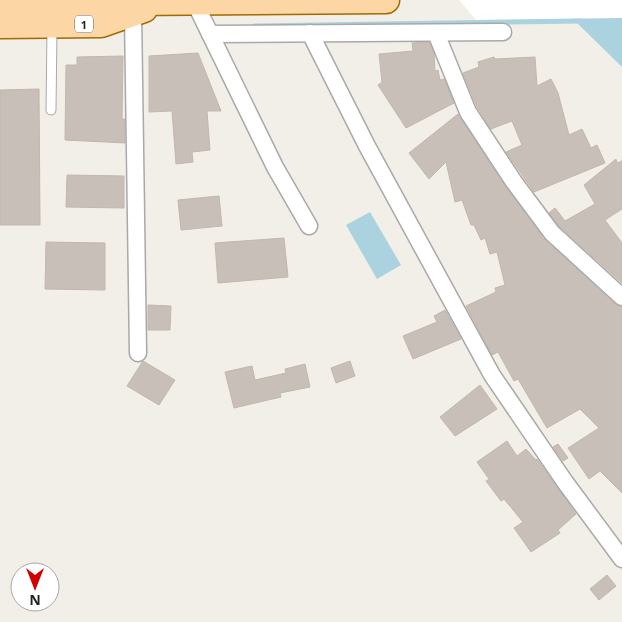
<svg xmlns="http://www.w3.org/2000/svg" width="622" height="622" font-family="'Open Sans',sans-serif">
	<style>
		.water { fill: #aad3df }
		.pier { fill: #fff }
		.lines { fill: none; stroke-linecap: round; stroke-linejoin: round }
		.stream { stroke: #aad3df; stroke-width: 5 }
		.building { fill: #c7bfb8; stroke: #c4b6ab }
		.service-casing { stroke: #a9a9a9; stroke-width: 11 }
		.minor-casing { stroke: #a9a9a9; stroke-width: 19 }
		.primary-casing { stroke: #a06b00; stroke-width: 29 }
		.service { stroke: #fff; stroke-width: 9 }
		.minor { stroke: #fff; stroke-width: 16 }
		.primary { stroke: #fcd6a4; stroke-width: 26 }
		.labels { text-anchor: middle; dominant-baseline: central; stroke-width: 4; stroke-linejoin: round; paint-order: stroke }
		.shield { fill: #fff; stroke: #646464; stroke-width: 1 }
		.shield-label { font-size: 11px; font-weight: bold; fill: #222 }
	</style>
	<rect width="100%" height="100%" fill="#f2efe9"/>
	<g class="water">
		<path d="M558 0H622V67L575 21Z"/>
		<path d="M370 212 401 265 377 279 346 225Z"/>
	</g>
	<path class="pier" d="M459 0H622V18L476 20Z"/>
	<g class="lines">
		<path class="stream" d="M255 26 581 21"/>
	</g>
	<g class="building">
		<path d="M429 42 434 53 435 71 438 70 440 80 444 79 454 103 406 128 378 85 382 82 379 54 413 51 412 43Z"/>
		<path d="M198 53 221 111H207L210 150 192 152 193 162 176 164 172 111 149 112V56Z"/>
		<path d="M123 56 122 119H125V143L65 140 66 65H77V57Z"/>
		<path d="M494 57 495 59 535 57 537 86 551 79 558 93 569 135 582 129 591 148 597 145 605 163 534 192 506 152 522 145 512 121 491 129 477 107 463 73 479 67 478 62Z"/>
		<path d="M39 89 40 225H0V90Z"/>
		<path d="M458 114 506 187 544 239 615 304 622 307V493L600 471 589 479 568 448 599 428 580 409 547 428 518 379 514 381 498 352 492 355 466 306 496 292 495 288 505 285 497 252 490 254 485 238 481 240 474 225H471L462 200 455 202 446 162 429 179 409 153Z"/>
		<path d="M616 159 617 163 622 161V209L605 220 622 243V283L559 226 549 213 555 208 565 221 595 204 584 185Z"/>
		<path d="M67 175 124 176V208L66 207Z"/>
		<path d="M219 196 222 226 181 230 178 200Z"/>
		<path d="M284 238 288 277 218 283 215 243Z"/>
		<path d="M46 242 105 243V290L45 289Z"/>
		<path d="M148 305 171 306 170 330H148Z"/>
		<path d="M445 310 461 339 413 359 403 336 437 322 434 316Z"/>
		<path d="M143 361 175 380 159 405 127 386Z"/>
		<path d="M350 361 355 376 336 383 331 368Z"/>
		<path d="M305 364 310 387 280 393 281 397 234 408 225 372 252 366 255 380 286 373 285 369Z"/>
		<path d="M480 385 497 409 455 436 440 417Z"/>
		<path d="M507 441 517 456 526 449 536 460 537 459 576 514 558 530 560 533 531 552 514 528 523 522 504 499 501 501 486 481 489 479 477 462Z"/>
		<path d="M558 444 568 458 563 461 553 447Z"/>
		<path d="M607 575 616 586 599 600 590 589Z"/>
	</g>
	<g class="lines">
		<g class="service-casing">
			<path id="service" d="M51 110 52 28"/>
		</g>
		<g class="minor-casing">
			<g id="minor">
				<path d="M194 1 275 167 309 226"/>
				<path d="M133 13 138 353"/>
				<path d="M310 33 367 146 492 375 565 482 622 559"/>
				<path d="M436 33 468 112 514 182 552 233 622 297"/>
				<path d="M210 34 503 32"/>
			</g>
		</g>
		<g class="primary-casing">
			<g id="primary">
				<path d="M0 3 386 0"/>
				<path d="M0 25 101 24 144 9"/>
			</g>
		</g>
		<use href="#service" class="service"/>
		<use href="#minor" class="minor"/>
		<use href="#primary" class="primary"/>
	</g>
	<g class="labels">
		<rect class="shield" x="75" y="15.5" width="18" height="17" rx="4"/>
		<g class="shield-label">
			<text x="84" y="24">1</text>
		</g>
	</g>
	<g transform="translate(35 587) rotate(180)"><circle r="24" fill="#ffffff" stroke="#a7a7a7"/>
	<path d="M0-4L9 19L0 12L-9 19Z" fill="#d40000"/>
	<text y="-8" font-size="14" font-weight="bold" text-anchor="middle" fill="#222222">N</text>
	</g>
</svg>
